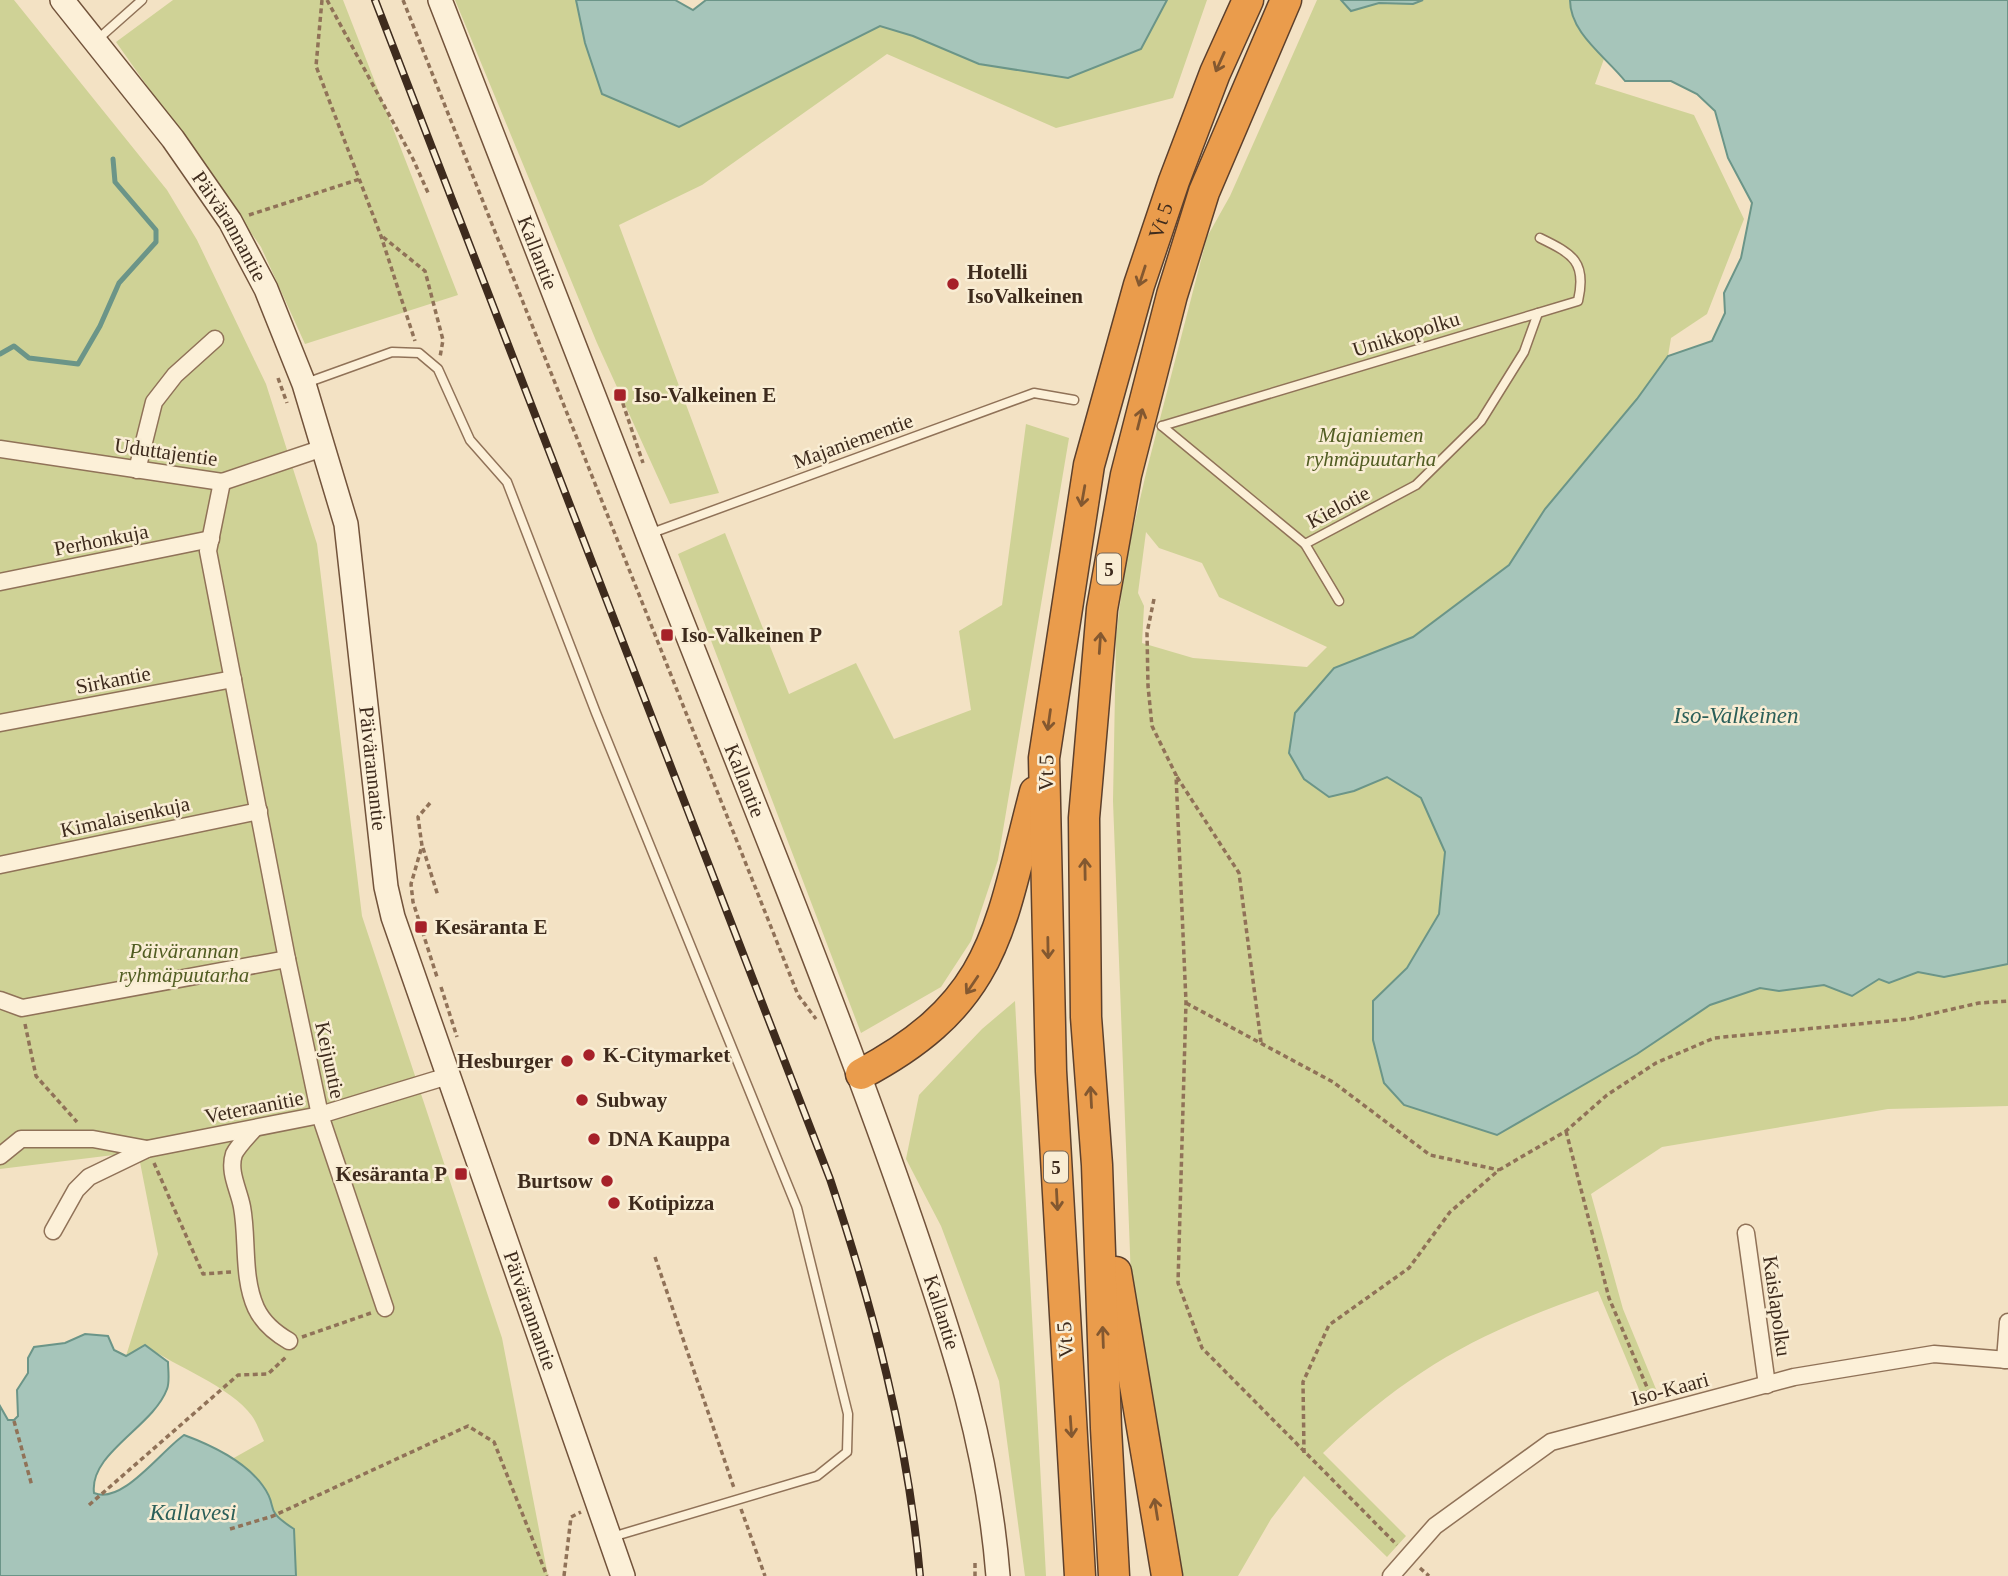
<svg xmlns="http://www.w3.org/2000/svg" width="2008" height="1576" font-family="Georgia,serif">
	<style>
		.green { fill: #cfd296; fill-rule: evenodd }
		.water { fill: #a6c5ba; stroke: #6b9588; stroke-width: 2 }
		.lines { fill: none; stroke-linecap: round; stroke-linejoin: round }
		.stream { stroke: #6b9588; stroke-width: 5 }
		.lane-casing { stroke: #907258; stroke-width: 11 }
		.street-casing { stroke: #907258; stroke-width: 19 }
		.secondary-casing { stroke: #72533b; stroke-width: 26 }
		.highway-casing { stroke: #5d402c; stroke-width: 33 }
		.path { stroke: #907258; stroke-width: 3.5; stroke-dasharray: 5 3.5; stroke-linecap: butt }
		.lane { stroke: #fcf0d8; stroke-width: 8 }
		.street { stroke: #fcf0d8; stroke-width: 16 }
		.secondary { stroke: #fcf0d8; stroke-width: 23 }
		.highway { stroke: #ea9c4c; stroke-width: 30 }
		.rail-casing { stroke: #3e2b1d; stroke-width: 8 }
		.rail { stroke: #f9edd4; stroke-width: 5; stroke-dasharray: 16; stroke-linecap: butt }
		.oneway { stroke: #835830 }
		.poi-dot { fill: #a62129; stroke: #f9edd4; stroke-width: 2.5 }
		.labels { text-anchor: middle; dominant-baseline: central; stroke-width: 5; stroke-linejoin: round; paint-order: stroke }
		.shield { fill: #f9edd4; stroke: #766554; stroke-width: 2 }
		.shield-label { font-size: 19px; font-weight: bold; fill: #3e2b1d }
		.street-label { font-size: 21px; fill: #3e2b1d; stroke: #f9edd4 }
		.poi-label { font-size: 21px; font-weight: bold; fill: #3e2b1d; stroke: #f9edd4; text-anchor: start }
		.park-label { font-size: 21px; font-style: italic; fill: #515d22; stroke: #f9edd4 }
		.water-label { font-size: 23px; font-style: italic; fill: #2b5f59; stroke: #f9edd4 }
	</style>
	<rect width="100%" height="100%" fill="#f3e2c4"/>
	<g class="green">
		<path d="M0 0H14L167 190 197 240 266 384 317 544 362 916 502 1338 548 1576H296L294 1529 273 1516 264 1486 232 1459 264 1441C260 1433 257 1423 252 1416 232 1387 174 1366 145 1345L126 1356 158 1254 138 1152 0 1169Z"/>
		<path d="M173 0H343L458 295 305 344 261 247 116 42Z"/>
		<path d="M455 0H576L585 43 670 17 763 19 880 26 913 36 1015 0H1207L1173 98 1056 128 887 54 702 185 619 225 719 493 670 504 597 343Z"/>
		<path d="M1317 0H1341L1351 11 1379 3 1413 4 1423 0H1570C1570 26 1587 40 1605 56L1595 84 1694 115 1744 219 1707 314 1671 338 1668 356 1637 399 1545 509 1509 565 1413 637 1334 668 1354 791 1387 777 1421 797 1445 852 1439 914 1407 968 1373 1001 1404 1105 1497 1135 1637 1054 1710 1005 1760 988 1779 991 1824 985 1852 996 1879 979 1889 983 1918 971 1944 977 2008 964V1106L1888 1109 1662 1147 1591 1194 1623 1309 1658 1394 1643 1399 1598 1291C1482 1331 1412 1367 1323 1453L1406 1536 1387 1557 1304 1476 1271 1519 1238 1576H1179L1132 1306 1113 801 1116 637 1125 564 1147 469 1207 237 1230 196ZM1146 532 1159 548 1202 563 1219 597 1327 647 1307 667 1193 658 1142 643 1144 606 1138 593Z"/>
		<path d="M1026 424 1069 438 998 860 971 941 941 987 861 1033 678 554 725 533 789 694 856 663 894 739 971 710 959 631 1002 605Z"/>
		<path d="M1015 1001 1046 1576H1025L999 1381 941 1226 906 1159 919 1095 982 1029Z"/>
	</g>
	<g class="water">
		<path d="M576 0H675L693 10 706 0H1167L1141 49 1068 78 979 64 913 36 880 26 679 127 602 94 585 43Z"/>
		<path d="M1341 0H1423L1413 4 1379 3 1351 11Z"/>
		<path d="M1570 0H2008V964L1944 977 1918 972 1889 983 1879 979 1852 996 1824 985 1779 991 1760 988 1710 1005 1637 1054 1497 1135 1404 1105 1384 1083 1373 1040V1001L1407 968 1439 914 1445 852 1421 798 1387 777 1354 791 1329 797 1304 779 1289 753 1295 713 1334 668 1413 637 1509 565 1545 509 1637 399 1668 356 1712 341 1725 313 1724 293 1741 258 1752 203 1728 158 1715 111 1697 94 1671 81H1625C1605 56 1570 33 1570 0Z"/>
		<path d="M85 1334 108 1336 114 1350 126 1356 145 1345 168 1362C168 1370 170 1382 167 1389 153 1427 89 1453 94 1493 122 1505 160 1452 184 1435 211 1445 246 1462 263 1486 280 1509 261 1508 294 1529L296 1576H0V1406L8 1420H14L18 1416 17 1390 28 1373V1358L34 1347 65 1343Z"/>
	</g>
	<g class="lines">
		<path class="stream" d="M0 354 14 346 29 358 78 364 100 326 119 283 156 242V230L115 182 113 159"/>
		<g class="lane-casing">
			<g id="lane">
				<path d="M98 39 142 0"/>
				<path d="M306 383 392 352 419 353 438 369 470 440 507 482 596 713 797 1208 848 1414 847 1452 817 1476 612 1537"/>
				<path d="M1162 426 1305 544 1416 485 1481 421 1524 352 1538 313"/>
				<path d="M1162 426 1578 301C1587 262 1573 254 1540 238"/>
				<path d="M649 534 1034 393 1074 400"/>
				<path d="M1305 544 1339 601"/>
			</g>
		</g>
		<g class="street-casing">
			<g id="street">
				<path d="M0 449 222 482 323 448"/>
				<path d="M137 470 154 402 175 375 215 339"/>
				<path d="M222 482 208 551 287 959 320 1115 385 1308"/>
				<path d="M0 582 211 539"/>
				<path d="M0 723 233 679"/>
				<path d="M0 865 259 811"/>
				<path d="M0 1000 22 1008 287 959"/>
				<path d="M254 1129C248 1136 238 1146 234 1154 228 1172 239 1190 242 1207 248 1239 242 1277 256 1308 263 1323 275 1333 289 1341"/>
				<path d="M0 1156 21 1139H93L147 1149"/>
				<path d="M53 1231 76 1190 89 1177 147 1149 320 1115 448 1076"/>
				<path d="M1746 1233 1767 1385"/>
				<path d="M2005 1360 2008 1322"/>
				<path d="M1391 1576 1435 1526 1551 1442 1794 1377 1934 1354 2008 1360"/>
			</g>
		</g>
		<g class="secondary-casing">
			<g id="secondary">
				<path id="s1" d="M62 0 173 139 230 221 266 289 304 384 346 524 386 887 393 917 623 1576"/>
				<path id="s2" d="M440 0C548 280 657 560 768 839 819 968 868 1095 913 1226 954 1346 988 1448 998 1576"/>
			</g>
		</g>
		<g class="highway-casing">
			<g id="highway">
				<path d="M861 1074C997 1002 999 929 1035 792"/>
				<path d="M1116 1272 1167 1576"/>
				<path id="s3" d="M1080 1576 1051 1071 1044 758 1089 465 1139 285 1174 181 1215 73 1248 0"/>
				<path d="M1114 1576 1106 1428 1097 1165 1086 1017 1084 818 1102 609 1126 475 1172 295 1204 192 1286 0"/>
			</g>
		</g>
		<g class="path">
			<path d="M322 0 316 66 381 236 415 341"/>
			<path d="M327 0 413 159 429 195"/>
			<path d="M403 0 798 995 816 1019"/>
			<path d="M249 215 360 179"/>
			<path d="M383 237 425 271 443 340 440 357"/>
			<path d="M278 378 287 403"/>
			<path d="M620 395 643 463"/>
			<path d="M1154 599 1147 633 1148 686 1152 726 1176 775 1186 1002 1178 1283 1202 1348 1397 1545"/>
			<path d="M1177 777 1239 873 1261 1042"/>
			<path d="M430 803 418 817 422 846 411 884 413 902 437 977"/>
			<path d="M423 848 438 896"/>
			<path d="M441 987 457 1037"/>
			<path d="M1186 1003 1333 1082 1430 1155 1499 1170"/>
			<path d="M25 1024 36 1076 77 1122"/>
			<path d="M1566 1131 1609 1298 1652 1399"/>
			<path d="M154 1163 203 1274 231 1272"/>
			<path d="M655 1257 734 1488"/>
			<path d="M302 1337 371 1313"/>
			<path d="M14 1421 32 1486"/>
			<path d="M1304 1453 1303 1382 1329 1325 1409 1268 1450 1212 1499 1170 1566 1131 1607 1095 1656 1063 1714 1038 1909 1019 1979 1003 2008 1001"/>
			<path d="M89 1505 238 1375 268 1374 287 1356"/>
			<path d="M741 1509 765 1576"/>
			<path d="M230 1529 273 1516 468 1426 494 1442 547 1576"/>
			<path d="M975 1563V1576"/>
			<path d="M1420 1568 1429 1576"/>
			<path d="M564 1576 571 1517 581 1512"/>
		</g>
		<use href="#lane" class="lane"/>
		<use href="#street" class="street"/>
		<use href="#secondary" class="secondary"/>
		<use href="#highway" class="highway"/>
		<g class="rail-casing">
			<path id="rail" d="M375 0 830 1179C873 1308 908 1440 920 1576"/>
		</g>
		<use href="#rail" class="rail"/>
	</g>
	<defs><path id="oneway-shaft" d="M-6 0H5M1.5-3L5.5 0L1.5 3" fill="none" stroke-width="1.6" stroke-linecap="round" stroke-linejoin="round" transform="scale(1.75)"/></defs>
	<g class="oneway">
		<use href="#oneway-shaft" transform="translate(1220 62) rotate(114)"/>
		<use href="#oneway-shaft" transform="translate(1142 276) rotate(108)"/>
		<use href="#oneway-shaft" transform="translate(1140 419) rotate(-76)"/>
		<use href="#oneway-shaft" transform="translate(1083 496) rotate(100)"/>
		<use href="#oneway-shaft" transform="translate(1100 643) rotate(-86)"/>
		<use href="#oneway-shaft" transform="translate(1049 720) rotate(98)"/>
		<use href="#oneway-shaft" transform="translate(1085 869) rotate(-91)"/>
		<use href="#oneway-shaft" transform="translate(1048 948) rotate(89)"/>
		<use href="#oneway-shaft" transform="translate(972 985) rotate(124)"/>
		<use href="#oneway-shaft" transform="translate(1091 1097) rotate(-93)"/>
		<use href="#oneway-shaft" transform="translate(1057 1200) rotate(87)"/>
		<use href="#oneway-shaft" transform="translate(1103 1337) rotate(-92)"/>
		<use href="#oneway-shaft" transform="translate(1071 1427) rotate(86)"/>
		<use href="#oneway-shaft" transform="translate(1156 1509) rotate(-99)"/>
	</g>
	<g class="poi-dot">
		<circle cx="953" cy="284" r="7"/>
		<rect x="613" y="388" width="14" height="14" rx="3.5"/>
		<rect x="660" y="628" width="14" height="14" rx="3.5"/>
		<rect x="414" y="920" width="14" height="14" rx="3.5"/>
		<circle cx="589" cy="1055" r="7"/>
		<circle cx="567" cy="1061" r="7"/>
		<circle cx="582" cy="1100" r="7"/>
		<circle cx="594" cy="1139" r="7"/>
		<rect x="454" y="1167" width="14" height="14" rx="3.5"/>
		<circle cx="607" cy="1181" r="7"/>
		<circle cx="614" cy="1203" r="7"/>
	</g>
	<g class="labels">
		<g class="shield">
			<rect x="1097" y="553.5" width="24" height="31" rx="5"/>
			<rect x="1044" y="1151.5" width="24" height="31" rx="5"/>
		</g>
		<g class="shield-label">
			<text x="1109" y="569">5</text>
			<text x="1056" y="1167">5</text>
		</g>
		<g class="street-label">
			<text stroke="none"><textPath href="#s3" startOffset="1370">Vt 5</textPath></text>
			<text stroke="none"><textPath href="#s1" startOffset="282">Päivärannantie</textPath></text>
			<text stroke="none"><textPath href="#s2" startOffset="271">Kallantie</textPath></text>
			<text transform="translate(1406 334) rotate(-17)">Unikkopolku</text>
			<text transform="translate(853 441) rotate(-20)">Majaniementie</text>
			<text transform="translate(166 452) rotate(8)">Uduttajentie</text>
			<text transform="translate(1338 507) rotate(-28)">Kielotie</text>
			<text transform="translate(101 540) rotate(-11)">Perhonkuja</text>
			<text transform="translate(113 680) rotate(-11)">Sirkantie</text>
			<text stroke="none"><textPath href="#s1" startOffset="849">Päivärannantie</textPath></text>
			<text transform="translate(1046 773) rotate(-89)">Vt 5</text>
			<text stroke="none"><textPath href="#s2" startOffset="838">Kallantie</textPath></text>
			<text transform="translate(125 817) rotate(-12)">Kimalaisenkuja</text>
			<text transform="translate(330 1060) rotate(78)">Keijuntie</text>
			<text transform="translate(254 1107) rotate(-11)">Veteraanitie</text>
			<text transform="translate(1777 1306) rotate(82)">Kaislapolku</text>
			<text stroke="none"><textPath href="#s1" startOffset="1416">Päivärannantie</textPath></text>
			<text stroke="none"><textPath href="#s2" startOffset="1405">Kallantie</textPath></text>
			<text transform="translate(1065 1340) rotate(-94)">Vt 5</text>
			<text transform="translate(1670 1389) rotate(-15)">Iso-Kaari</text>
		</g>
		<g class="poi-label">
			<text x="967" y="272">Hotelli<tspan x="967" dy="24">IsoValkeinen</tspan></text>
			<text x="634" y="395">Iso-Valkeinen E</text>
			<text x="681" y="635">Iso-Valkeinen P</text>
			<text x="435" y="927">Kesäranta E</text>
			<text x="603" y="1055">K-Citymarket</text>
			<text x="553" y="1061" text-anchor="end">Hesburger</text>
			<text x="596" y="1100">Subway</text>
			<text x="608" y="1139">DNA Kauppa</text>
			<text x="447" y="1174" text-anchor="end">Kesäranta P</text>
			<text x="593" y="1181" text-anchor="end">Burtsow</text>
			<text x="628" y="1203">Kotipizza</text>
		</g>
		<g class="park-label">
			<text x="1371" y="435">Majaniemen<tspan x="1371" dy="24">ryhmäpuutarha</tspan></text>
			<text x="184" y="951">Päivärannan<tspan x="184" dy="24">ryhmäpuutarha</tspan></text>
		</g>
		<g class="water-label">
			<text x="1736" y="715">Iso-Valkeinen</text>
			<text x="193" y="1512">Kallavesi</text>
		</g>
	</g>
</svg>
